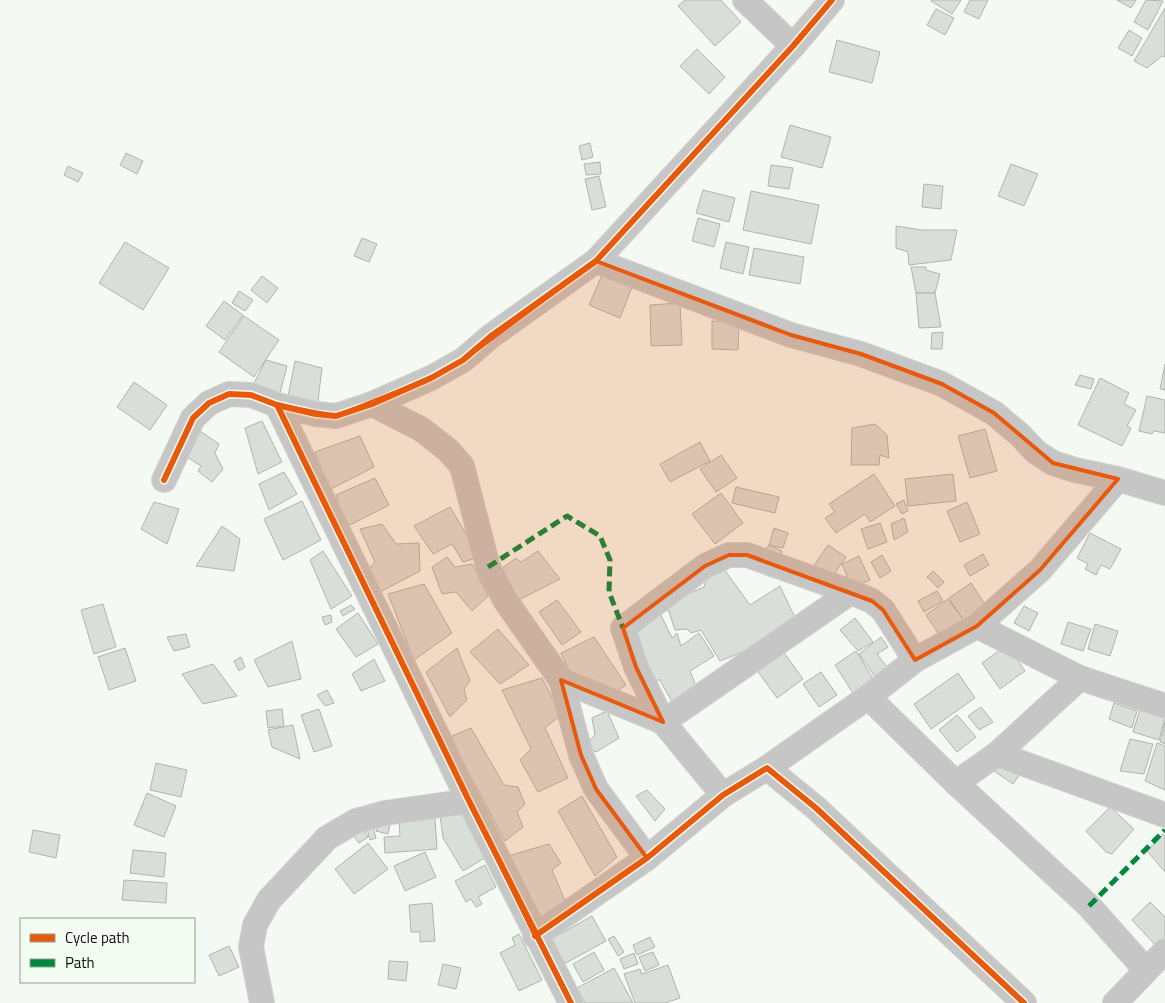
<svg xmlns="http://www.w3.org/2000/svg" width="1165" height="1003" font-family="'Titillium Web',sans-serif">
	<style>
		.building { fill: #daded9; stroke: #b1b5b0 }
		.lines { fill: none; stroke-linecap: round; stroke-linejoin: round }
		.street-casing { stroke: #d0d3cf; stroke-width: 26 }
		.street { stroke: #c6c6c6; stroke-width: 24 }
		.quiet { stroke: #00873e; stroke-width: 5; stroke-dasharray: 10 5; stroke-linecap: butt }
		.cycleway-casing { stroke: #f3fcf0; stroke-width: 9 }
		.cycleway { stroke: #e8590c; stroke-width: 6 }
		.marked { fill: #e8590c; fill-opacity: 0.2; stroke: #e8590c; stroke-width: 4; stroke-linejoin: round }
	</style>
	<rect width="100%" height="100%" fill="#f4f9f3"/>
	<g class="building">
		<path d="M685 0H721L741 22 715 46 678 6Z"/>
		<path d="M932 0H961L952 14 931 1Z"/>
		<path d="M970 0H988L979 19 964 12Z"/>
		<path d="M1117 0H1136L1131 8Z"/>
		<path d="M1146 0 1163 1 1148 30 1134 22Z"/>
		<path d="M1165 8V57L1162 56 1147 68 1134 61Z"/>
		<path d="M936 9 954 18 945 35 927 25Z"/>
		<path d="M1129 30 1142 38 1132 56 1118 48Z"/>
		<path d="M837 40 880 52 872 83 829 72Z"/>
		<path d="M697 49 725 77 709 94 680 66Z"/>
		<path d="M790 125 831 137 822 168 781 157Z"/>
		<path d="M590 143 593 157 582 160 579 146Z"/>
		<path d="M126 153 143 161 137 174 120 165Z"/>
		<path d="M600 162 601 174 586 175 584 164Z"/>
		<path d="M1011 164 1038 174 1024 206 998 196Z"/>
		<path d="M771 165 793 168 789 189 768 186Z"/>
		<path d="M68 166 83 173 78 182 64 175Z"/>
		<path d="M599 176 606 207 592 210 585 179Z"/>
		<path d="M924 184 943 186 941 209 922 207Z"/>
		<path d="M703 190 735 198 729 222 696 213Z"/>
		<path d="M751 191 819 205 811 244 743 230Z"/>
		<path d="M698 218 720 224 714 247 692 241Z"/>
		<path d="M896 226 922 230H957L951 260 909 265 908 252 896 248Z"/>
		<path d="M362 238 377 244 369 262 354 256Z"/>
		<path d="M125 242 169 268 143 310 99 283Z"/>
		<path d="M726 242 749 247 743 274 720 268Z"/>
		<path d="M754 248 804 257 800 284 749 275Z"/>
		<path d="M911 267H926V270L940 274 935 293H916Z"/>
		<path d="M602 275 632 287 620 318 589 305Z"/>
		<path d="M262 276 278 288 267 303 251 290Z"/>
		<path d="M239 291 253 300 245 311 232 303Z"/>
		<path d="M916 293H935L941 327 919 328Z"/>
		<path d="M224 301 243 315 225 340 206 326Z"/>
		<path d="M680 303 682 345 651 346 650 305Z"/>
		<path d="M244 316 279 340 254 377 219 352Z"/>
		<path d="M712 321 739 322 738 350 712 349Z"/>
		<path d="M943 332 942 349H931L932 333Z"/>
		<path d="M266 360 287 366 279 397 252 387Z"/>
		<path d="M295 361 322 368 317 409 287 401Z"/>
		<path d="M1165 364V390L1160 389Z"/>
		<path d="M1080 375 1094 379 1091 389 1075 385Z"/>
		<path d="M1100 378 1129 393 1124 404 1136 410 1127 426 1131 428 1122 446 1078 425Z"/>
		<path d="M134 382 167 405 150 430 117 407Z"/>
		<path d="M1147 396 1165 400V433L1154 431 1152 434 1139 431Z"/>
		<path d="M262 421 282 462 258 474 245 428Z"/>
		<path d="M875 424 887 435 889 458 880 455 879 465H851L852 428Z"/>
		<path d="M985 429 997 471 970 478 958 436Z"/>
		<path d="M200 431 219 444 215 453 223 469 212 482 198 471 201 466 184 455Z"/>
		<path d="M360 436 374 467 329 490 315 452Z"/>
		<path d="M700 442 710 461 670 482 660 464Z"/>
		<path d="M721 455 737 478 716 492 700 469Z"/>
		<path d="M284 472 297 494 269 510 259 484Z"/>
		<path d="M874 474 895 506 870 522 865 514 836 533 825 518 835 512 829 504Z"/>
		<path d="M953 474 956 501 908 506 905 479Z"/>
		<path d="M375 478 389 505 346 527 336 495Z"/>
		<path d="M736 487 779 497 775 513 732 503Z"/>
		<path d="M721 493 743 523 715 544 692 514Z"/>
		<path d="M904 500 908 511 902 514 896 504Z"/>
		<path d="M302 501 321 540 283 560 264 519Z"/>
		<path d="M154 502 179 509 167 544 141 529Z"/>
		<path d="M967 502 980 534 960 542 947 511Z"/>
		<path d="M450 507 480 557 463 562 452 544 433 554 414 526Z"/>
		<path d="M904 518 908 532 894 540 891 524Z"/>
		<path d="M880 523 887 542 868 549 861 529Z"/>
		<path d="M382 524 396 544 419 543 420 571 380 592 367 571 375 562 360 529Z"/>
		<path d="M222 526 240 539 234 571 196 566Z"/>
		<path d="M774 528 788 533 783 548 769 545Z"/>
		<path d="M1090 533 1121 549 1110 569 1101 565 1096 575 1085 569 1088 564 1077 558Z"/>
		<path d="M769 545 782 551 777 561 764 554Z"/>
		<path d="M828 545 846 557 831 579 813 567Z"/>
		<path d="M323 551 352 596 331 609 310 560Z"/>
		<path d="M538 551 560 579 513 603 501 569 516 558 521 562Z"/>
		<path d="M983 554 989 565 970 576 964 565Z"/>
		<path d="M882 555 891 571 880 578 871 562Z"/>
		<path d="M859 556 870 580 852 588 842 564Z"/>
		<path d="M447 557 455 567 472 564 488 596 472 611 456 592 442 594 432 567Z"/>
		<path d="M724 569 750 605 780 586 797 622 746 658 740 653 720 661 701 630 691 633 687 629 675 630 666 603 704 587 707 577Z"/>
		<path d="M933 571 944 582 938 588 927 577Z"/>
		<path d="M971 583 990 612 967 626 949 598Z"/>
		<path d="M424 584 452 633 414 660 388 594Z"/>
		<path d="M937 591 943 601 924 612 918 601Z"/>
		<path d="M948 599 963 619 940 636 926 615Z"/>
		<path d="M557 600 581 632 562 645 539 612Z"/>
		<path d="M103 604 116 647 94 654 81 610Z"/>
		<path d="M351 605 355 609 343 616 340 611Z"/>
		<path d="M1024 606 1038 613 1029 631 1014 623Z"/>
		<path d="M659 611 672 638 677 633 681 646 699 633 714 656 690 671 697 689 674 705 659 679 653 687 632 631Z"/>
		<path d="M358 613 378 644 356 657 336 629Z"/>
		<path d="M331 615 332 622 325 625 322 617Z"/>
		<path d="M855 618 873 642 858 651 840 630Z"/>
		<path d="M1068 622 1091 629 1083 651 1061 644Z"/>
		<path d="M1095 624 1118 631 1110 656 1088 649Z"/>
		<path d="M498 629 529 665 500 684 470 652Z"/>
		<path d="M186 634 190 647 174 651 167 637Z"/>
		<path d="M594 637 626 685 607 698 574 681 561 653Z"/>
		<path d="M881 637 888 647 877 654 891 672 878 681 859 654Z"/>
		<path d="M292 641 301 679 268 687 254 660Z"/>
		<path d="M1007 645 1025 671 1000 689 982 663Z"/>
		<path d="M125 648 136 681 109 690 98 657Z"/>
		<path d="M457 648 470 681 464 689 467 700 450 717 426 672Z"/>
		<path d="M782 650 803 679 777 698 756 669Z"/>
		<path d="M856 651 875 682 854 695 835 665Z"/>
		<path d="M241 657 245 667 239 671 234 661Z"/>
		<path d="M374 659 385 681 361 691 352 674Z"/>
		<path d="M213 664 237 696 203 704 182 674Z"/>
		<path d="M821 672 837 695 819 707 803 684Z"/>
		<path d="M958 673 975 698 931 729 914 704Z"/>
		<path d="M542 678 561 715 545 728 568 778 538 792 520 760 531 749 502 690Z"/>
		<path d="M327 690 334 703 325 706 317 695Z"/>
		<path d="M1143 699 1165 708V718L1159 740 1133 732Z"/>
		<path d="M1114 703 1137 711 1132 728 1109 719Z"/>
		<path d="M981 707 993 722 979 730 968 716Z"/>
		<path d="M282 709 284 726 268 728 266 711Z"/>
		<path d="M319 709 332 746 314 752 301 715Z"/>
		<path d="M607 711 619 738 596 752 585 745 595 735 592 718Z"/>
		<path d="M957 715 976 737 957 752 939 730Z"/>
		<path d="M1165 722V744L1160 742Z"/>
		<path d="M293 725 300 759 272 747 268 730Z"/>
		<path d="M471 728 504 785 518 787 525 804 517 812 523 827 505 841 450 737Z"/>
		<path d="M1130 739 1153 744 1144 774 1120 771Z"/>
		<path d="M1157 743 1165 746V790L1145 781Z"/>
		<path d="M1003 757 1023 770 1013 784 994 771Z"/>
		<path d="M156 763 187 770 181 797 150 790Z"/>
		<path d="M647 790 665 809 655 821 636 796Z"/>
		<path d="M147 793 176 806 164 837 134 825Z"/>
		<path d="M582 796 617 857 595 876 558 811Z"/>
		<path d="M1110 807 1134 829 1112 854 1106 852 1086 831Z"/>
		<path d="M462 812 488 856 463 871 443 838 440 815Z"/>
		<path d="M435 818 437 849 385 853 384 837 400 836 399 821Z"/>
		<path d="M378 821 390 823 388 834 376 831Z"/>
		<path d="M372 824 376 838 370 840 366 826Z"/>
		<path d="M362 827 368 837 359 843 352 834Z"/>
		<path d="M33 830 60 835 56 858 29 852Z"/>
		<path d="M1163 834 1165 836V872L1147 851Z"/>
		<path d="M368 843 388 869 354 894 335 869Z"/>
		<path d="M549 844 561 863 552 870 568 908 542 921 508 856Z"/>
		<path d="M133 850 166 853 164 877 130 873Z"/>
		<path d="M425 852 436 877 405 891 394 866Z"/>
		<path d="M485 865 496 887 478 897 482 904 476 907 471 899 466 902 455 881Z"/>
		<path d="M124 880 167 883 166 903 122 900Z"/>
		<path d="M1150 902 1165 917V941L1158 948 1132 920Z"/>
		<path d="M432 903 435 941 420 942V932H411L409 905Z"/>
		<path d="M592 916 606 941 564 964 550 940Z"/>
		<path d="M519 934 542 980 519 991 500 953 515 945 512 938Z"/>
		<path d="M614 936 624 952 618 956 608 939Z"/>
		<path d="M650 937 655 947 637 955 633 945Z"/>
		<path d="M229 946 239 967 219 976 209 955Z"/>
		<path d="M594 952 604 970 583 982 573 964Z"/>
		<path d="M653 952 659 965 645 971 639 957Z"/>
		<path d="M634 953 638 964 624 969 620 959Z"/>
		<path d="M389 961 408 962 406 981 388 979Z"/>
		<path d="M443 964 461 968 456 989 438 985Z"/>
		<path d="M668 965 680 998 665 1003H635L624 974 640 969 642 974Z"/>
		<path d="M614 968 633 1003H585L577 988Z"/>
	</g>
	<g class="lines">
		<g class="street-casing">
			<g id="street">
				<path d="M745 0 793 46"/>
				<path d="M596 261 791 335 861 354 942 384 994 413 1019 434 1036 452 1053 463 1075 470 1118 479 1165 493"/>
				<path d="M372 404 421 429 448 450 462 466 488 567 505 600 561 680 663 722"/>
				<path d="M277 405 469 801 571 1003"/>
				<path d="M164 480 193 418 209 403 229 394 251 395 277 405 316 414 336 416 372 404 431 378 463 360 491 336 596 261 793 46 832 0"/>
				<path d="M977 626 1040 570 1118 479"/>
				<path d="M561 680 581 755 596 789 647 858"/>
				<path d="M868 697 956 783 1089 906 1146 970"/>
				<path d="M663 722 851 592"/>
				<path d="M997 754 1165 815"/>
				<path d="M767 768 868 697 915 660 977 626 1080 678 1165 706"/>
				<path d="M956 783 997 754 1080 678"/>
				<path d="M723 795 663 722 636 667 623 628 705 566 729 555H747L851 592 872 601 883 610 915 660"/>
				<path d="M535 936 647 858 723 795 767 768 816 808 1024 1003"/>
				<path d="M262 1003 251 947 255 925 269 900 327 838 356 821 385 813 469 801"/>
				<path d="M1115 1003 1165 951"/>
			</g>
		</g>
		<use href="#street" class="street"/>
		<g class="quiet">
			<path d="M488 567 567 516 600 536 610 560 609 592 623 628"/>
			<path d="M1089 906 1165 830"/>
		</g>
		<g class="cycleway-casing">
			<g id="cycleway">
				<path d="M277 405 469 801 571 1003"/>
				<path d="M164 480 193 418 209 403 229 394 251 395 277 405 316 414 336 416 372 404 431 378 463 360 491 336 596 261 793 46 832 0"/>
				<path d="M535 936 647 858 723 795 767 768 816 808 1024 1003"/>
			</g>
		</g>
		<use href="#cycleway" class="cycleway"/>
	</g>
	<path class="marked" d="M596 261 791 335 861 354 942 384 994 413 1053 463 1118 479 1040 570 977 626 915 660 883 610 872 601 747 555H729L705 566 623 628 636 667 663 722 561 680 581 755 596 789 647 858 535 936 277 405 336 416 431 378 463 360Z"/>
	<rect x="20" y="918" width="175" height="65" fill="#f3fcf0" stroke="#979e95"/>
	<rect x="30" y="934" width="25" height="8" fill="#e8590c" stroke="#979e95"/>
	<text x="65" y="943" font-size="15" fill="#0d100c">Cycle path</text>
	<rect x="30" y="959" width="25" height="8" fill="#00873e" stroke="#979e95"/>
	<text x="65" y="968" font-size="15" fill="#0d100c">Path</text>
</svg>
